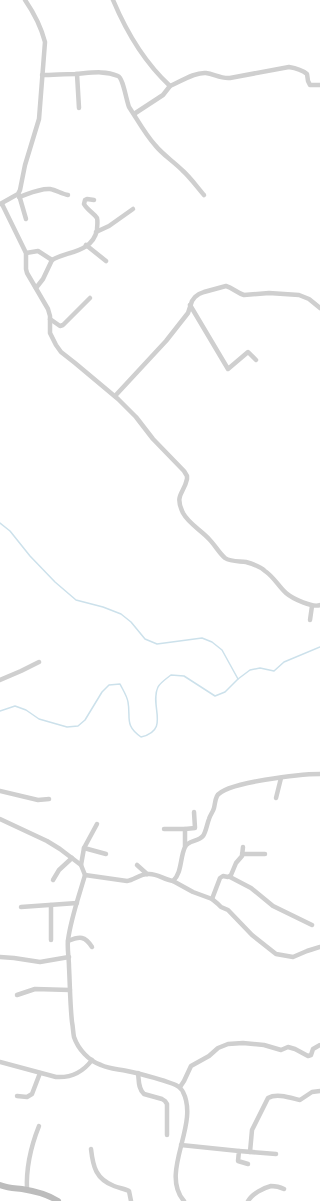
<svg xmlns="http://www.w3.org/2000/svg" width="320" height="1201" font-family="Karla,sans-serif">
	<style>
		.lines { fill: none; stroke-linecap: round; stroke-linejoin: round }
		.stream { stroke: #cce1eb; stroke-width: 1.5 }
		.minor { stroke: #cfcfcf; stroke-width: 4.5 }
		.secondary { stroke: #bcbcbc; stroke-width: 6 }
	</style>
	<rect width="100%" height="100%" fill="#fff"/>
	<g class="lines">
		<g class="stream">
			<path d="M0 523 10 531 30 556 55 582 76 600 103 607 121 614 131 622 145 639 157 644 202 638 212 642 222 650 238 679"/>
			<path d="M0 711 15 706 26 710 39 719 67 727 78 726 85 720 102 692 109 685 120 684C123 690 127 696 128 702 131 718 124 725 141 737 171 730 149 706 158 687 160 683 167 678 171 675L184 676 215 696 225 692 238 679 250 670 260 668 274 671 284 662 320 647"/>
		</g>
		<g class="minor">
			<path d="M113 0C126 31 145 63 170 86 180 82 194 72 206 73 214 74 221 79 230 78L289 67C295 68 302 70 307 74L308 81 310 85H320"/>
			<path d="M77 74 79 108"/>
			<path d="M42 75C53 75 64 74 75 74 90 73 104 70 118 76 123 78 126 99 129 107 137 119 145 134 155 145 163 155 173 161 182 170 190 177 197 187 204 195"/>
			<path d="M134 114 163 95 170 86"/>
			<path d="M19 195 26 219"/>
			<path d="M19 197C28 194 40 188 50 189 56 190 62 194 68 195"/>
			<path d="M0 204 18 194 20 190 25 165 39 119 45 42C41 27 34 13 25 0"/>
			<path d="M2 204 26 253V269L27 273 48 309 50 316V333L56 345 61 352 75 363 118 399 136 417 153 439 184 471 187 476V479C184 494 174 494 183 513 189 524 201 530 209 539 215 545 219 553 225 558 231 562 239 561 246 562 253 564 260 566 265 571 274 577 279 587 286 593 293 599 313 608 320 605"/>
			<path d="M96 232 109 226 133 209"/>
			<path d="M86 245 106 261"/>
			<path d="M26 253 38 251 52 260C67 251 92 253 97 230 97 226 98 222 97 218 93 212 87 210 84 204L85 200 87 199 94 200"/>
			<path d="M36 288 43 279 52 260"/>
			<path d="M190 305 228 369 248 352 256 360"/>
			<path d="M50 319 60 326 63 325 90 298"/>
			<path d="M115 396 166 341 188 313 192 301 195 297 199 294 204 292 226 286C233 288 237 293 244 295L269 293 299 295 309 299 320 308"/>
			<path d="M310 620 312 606"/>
			<path d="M0 680 21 671 39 662"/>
			<path d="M0 791 38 800 49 799"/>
			<path d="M276 798 281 778"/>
			<path d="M0 819 47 841 60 849 81 865 85 875C79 896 71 918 68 940 67 949 69 958 69 967 70 985 70 1004 72 1022 73 1027 73 1032 74 1037 78 1049 89 1061 101 1065 109 1069 118 1069 127 1071 137 1073 173 1082 179 1087 180 1088 183 1091 183 1092 200 1125 159 1172 184 1201"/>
			<path d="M164 829H185V846"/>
			<path d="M185 829 195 828 194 812"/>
			<path d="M84 848 106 854"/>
			<path d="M242 854H265"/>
			<path d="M81 865 84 848 97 824"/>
			<path d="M137 865 147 874"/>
			<path d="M85 875 127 881C134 880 140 874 148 874 157 873 164 880 173 881 182 873 180 857 185 847 188 840 198 842 203 836 206 832 207 824 209 819 210 815 213 812 214 808 215 804 215 800 217 796 225 782 303 774 320 774"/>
			<path d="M230 877 251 888 273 906 312 925"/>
			<path d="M53 880 59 870 72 858"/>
			<path d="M173 881 193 892 212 899 218 904 221 907 228 910 252 935 276 954 293 957 307 951 320 947"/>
			<path d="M212 899 220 878 223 876 228 877 231 875 236 863 242 856 243 847"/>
			<path d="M21 907 77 903"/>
			<path d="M51 940V905"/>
			<path d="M68 941C80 936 85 936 92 947"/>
			<path d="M0 957 14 958 40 962 69 957"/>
			<path d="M17 995 35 989 70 990"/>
			<path d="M0 1062 56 1077C70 1078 83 1072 92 1060"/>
			<path d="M138 1073C139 1080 138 1089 144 1094L162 1099 165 1101 167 1104V1135"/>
			<path d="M180 1087 184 1081 191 1066 209 1056 218 1048 228 1044 243 1043 264 1045 281 1050 288 1047 295 1049 308 1056 311 1055 313 1049 320 1045"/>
			<path d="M17 1096 27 1097 32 1094 40 1073"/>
			<path d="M181 1145 239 1151 238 1161 248 1164"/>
			<path d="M91 1149C93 1167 96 1179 114 1186 119 1188 125 1189 129 1191L131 1201"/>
			<path d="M239 1151 276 1154"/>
			<path d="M250 1152 252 1130 268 1098C277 1093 291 1098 300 1100L312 1092 320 1091"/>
			<path d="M27 1190C26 1169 31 1146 39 1126"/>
			<path d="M248 1201C252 1194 263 1188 271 1186 275 1186 280 1187 284 1189"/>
		</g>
		<path class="secondary" d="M0 1185C8 1188 14 1188 22 1189 35 1191 47 1194 58 1201"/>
	</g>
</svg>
